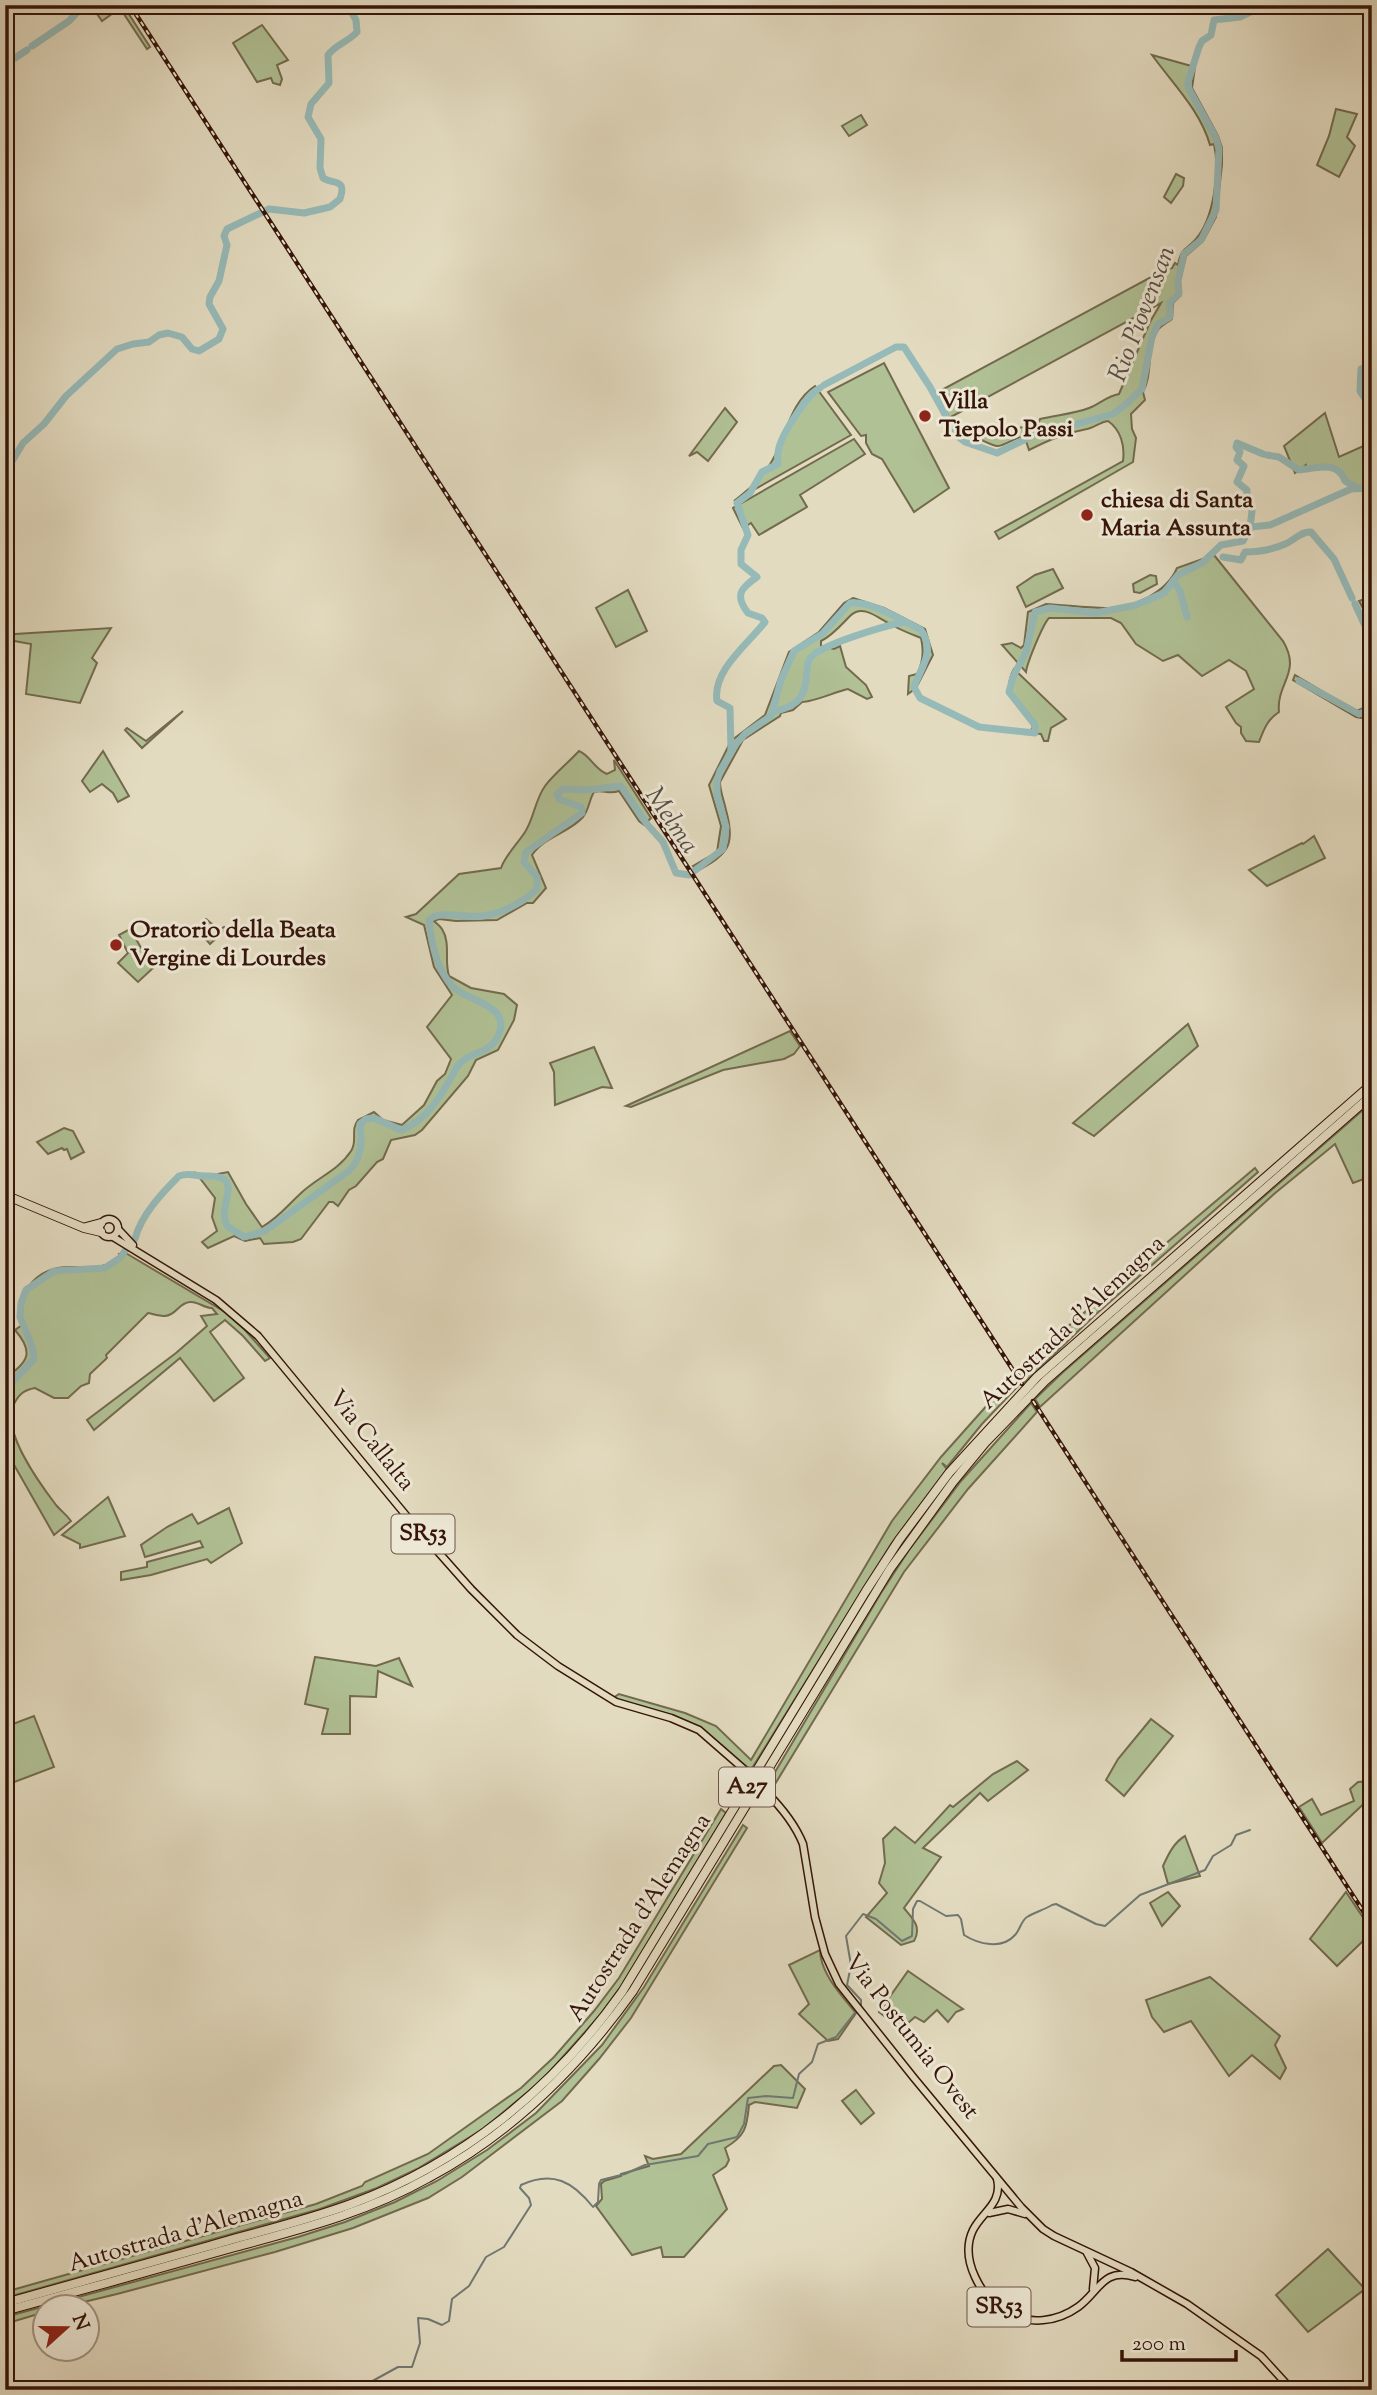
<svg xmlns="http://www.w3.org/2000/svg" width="1377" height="2395" font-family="'Sorts Mill Goudy',serif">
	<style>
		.green { fill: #b0c195; stroke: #736a4e; stroke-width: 2 }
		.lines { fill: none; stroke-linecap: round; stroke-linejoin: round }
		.stream { stroke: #707872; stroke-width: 2 }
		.river { stroke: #96bab8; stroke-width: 7 }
		.major-casing { stroke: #361408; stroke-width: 9 }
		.highway-casing { stroke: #361408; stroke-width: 10 }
		.major { stroke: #e3dbc0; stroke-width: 6 }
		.highway { stroke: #e3dbc0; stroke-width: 8 }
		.rail-casing { stroke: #361408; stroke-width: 4.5 }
		.rail { stroke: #ede8d6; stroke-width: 2; stroke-dasharray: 5; stroke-linecap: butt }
		.major-bridge-casing { stroke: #361408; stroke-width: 9; stroke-linecap: butt }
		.major-bridge { stroke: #e3dbc0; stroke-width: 6 }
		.poi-dot { fill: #8f2418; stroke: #ede8d6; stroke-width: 2.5 }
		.labels { text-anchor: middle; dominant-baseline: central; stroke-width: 6; stroke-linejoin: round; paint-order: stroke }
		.shield { fill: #ede8d6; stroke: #6d5446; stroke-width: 2 }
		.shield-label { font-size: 23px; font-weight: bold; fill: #361408 }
		.poi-label { font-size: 24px; font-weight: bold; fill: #361408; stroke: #ede8d6; text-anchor: start }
		.street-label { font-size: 24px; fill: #361408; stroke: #ede8d6 }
		.water-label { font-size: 26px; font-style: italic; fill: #584e46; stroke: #ede8d6 }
	</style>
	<rect width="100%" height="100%" fill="#e3dbc0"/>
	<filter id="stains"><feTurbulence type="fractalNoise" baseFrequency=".00286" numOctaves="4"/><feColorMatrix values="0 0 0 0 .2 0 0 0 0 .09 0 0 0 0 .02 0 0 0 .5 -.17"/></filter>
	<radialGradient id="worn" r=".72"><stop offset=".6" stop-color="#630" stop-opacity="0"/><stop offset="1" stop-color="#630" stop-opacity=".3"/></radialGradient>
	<g class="green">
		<path d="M104 5H113L116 11 102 21 95 11Z"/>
		<path d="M118 5H123L150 47 147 49Z"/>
		<path d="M262 25 288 60 277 65 282 79 280 85 273 83 271 78 257 82 233 43Z"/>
		<path d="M1152 55 1195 67 1192 88 1218 136 1222 148V165L1216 217 1203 241 1186 256 1180 281 1181 295 1173 303 1172 319C1167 323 1161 325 1158 330 1146 348 1153 375 1143 392L1145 400 1131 414 1132 429 1136 438 1133 462 999 539 995 532 1123 461C1125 446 1121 430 1108 421 1100 422 1094 428 1087 429 1065 433 1049 440 1029 450L1026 441 1021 437C1013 439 1005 445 998 446 993 447 978 437 969 435L1038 425 1040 419C1057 415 1073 414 1089 408 1100 404 1107 396 1119 394L1150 322 1161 303 949 418 938 392 1166 269 1172 268 1175 263 1178 265C1181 247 1186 251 1196 239 1214 218 1220 171 1214 144L1210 145C1200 110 1173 84 1152 55Z"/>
		<path d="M1336 109 1357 114 1347 137 1355 146 1339 177 1317 165 1329 136Z"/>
		<path d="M861 115 867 125 849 136 842 126Z"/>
		<path d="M1176 174 1184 178 1183 186 1171 203 1164 197Z"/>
		<path d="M884 363 949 488 914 512 882 459 872 454 866 443V435L861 436 828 392Z"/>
		<path d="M815 386 851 435 734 501C748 490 764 477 772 461 786 437 790 402 815 386Z"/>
		<path d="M725 408 737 422 708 461 697 452 689 456Z"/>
		<path d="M1325 413 1339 457 1368 444 1372 448V489H1363L1345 481C1339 462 1323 467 1307 469L1306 465 1295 473 1284 446Z"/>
		<path d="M854 439 865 454 800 495 807 507 759 535 751 523 743 528 733 508Z"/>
		<path d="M1214 555 1283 641C1302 673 1276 683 1279 712 1267 720 1264 729 1259 742L1246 741 1241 733V727L1236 723 1226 707 1254 689 1246 671 1229 660 1202 676 1178 655 1163 661 1136 644 1121 623 1111 618H1049C1043 624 1027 663 1026 672L1002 645 1012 643 1021 648 1024 645 1028 612 1046 604C1066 605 1086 608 1106 608 1133 609 1167 592 1177 568Z"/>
		<path d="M1053 569 1063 588 1026 607 1017 587 1035 575Z"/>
		<path d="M1150 575 1156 576 1157 584 1140 593 1134 592 1133 584Z"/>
		<path d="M628 590 647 631 616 647 596 608Z"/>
		<path d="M1372 596V625L1359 601Z"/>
		<path d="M853 598 884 608 925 629 933 655 916 688 908 694 909 676 917 674C923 663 924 651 921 638 911 634 900 630 890 624 879 619 863 603 850 616 842 624 832 636 821 641V646L834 649 840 646 846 667 866 685 872 697 867 699 848 689C835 692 813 702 802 702L793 710 781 713 780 716 743 740 720 782C720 792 724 800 726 810 736 846 728 854 697 871L693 866 717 852 721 826 709 785 731 741 765 715 789 652 819 632 844 603Z"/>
		<path d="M111 628 92 658 97 663 80 703 26 694 31 644 9 640 15 634Z"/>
		<path d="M1014 669 1066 719 1051 728 1048 741H1044L1041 734 1029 733 1033 727C1023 706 999 696 1014 669Z"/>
		<path d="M1295 675 1354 710H1359L1372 704V713L1361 718 1356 717 1293 680Z"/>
		<path d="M183 711 142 748 125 730 127 728 146 741Z"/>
		<path d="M103 751 129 796 118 802 113 793 102 784 90 792 82 781Z"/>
		<path d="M579 751C591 756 594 769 607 774L615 770 614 760 651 818 644 825 639 821 619 791C608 795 603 789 594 792 589 800 589 810 583 817 569 833 545 836 532 855L546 888 533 903H527L497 920 456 921 439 919 434 921C437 924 440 926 442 929 451 943 444 961 449 976L471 988 504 994 517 1005 514 1020 498 1050 476 1060 468 1076 422 1130 415 1135 391 1140 383 1159 377 1162 356 1186 349 1190 338 1206 333 1202H329L301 1239 293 1242 264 1244 260 1238 245 1241 234 1236 208 1248 202 1242 217 1231 212 1217 215 1198 196 1173 207 1176 228 1172 246 1204 262 1227C278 1218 287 1206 300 1194 316 1178 338 1171 351 1151 358 1141 350 1130 358 1120L374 1112 383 1120 402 1125 424 1105 437 1081 445 1074 451 1059 427 1027 452 995 434 967 424 925 406 917 416 914 459 874 501 868C505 856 518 843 525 832 534 818 535 800 545 786 554 774 568 763 579 751Z"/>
		<path d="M1314 836 1325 858 1267 886 1249 870 1302 843 1303 844Z"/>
		<path d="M206 919 219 930 224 927 226 929 210 944 196 928Z"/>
		<path d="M130 929 153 968 138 982 118 963 128 953 119 935Z"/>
		<path d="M1188 1024 1198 1046 1094 1136 1073 1123Z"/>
		<path d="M790 1031 800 1046 794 1054 784 1059 723 1070 631 1107 626 1106Z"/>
		<path d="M594 1047 612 1088 602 1087 555 1105 554 1072 550 1063Z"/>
		<path d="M1372 1102V1176L1353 1183 1335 1144 1274 1194 1040 1407 1035 1399 1062 1373Z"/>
		<path d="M64 1128 73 1131 84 1152 71 1159 67 1149 64 1150 62 1148 48 1154 37 1142Z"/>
		<path d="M1255 1168 1258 1172 1095 1315 1025 1382 1017 1373 1040 1350Z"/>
		<path d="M124 1252 225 1312 244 1329 270 1358 265 1361 243 1336 225 1320 210 1332 244 1378 214 1401 180 1358 94 1430 87 1420 176 1353 207 1326 201 1316 217 1314 212 1308C203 1308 198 1301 190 1302 178 1303 177 1315 165 1316 160 1316 153 1314 148 1313L106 1355 107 1358 90 1374 89 1383 81 1386 68 1398H54L35 1388C24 1390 19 1394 14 1404 0 1429 40 1484 56 1505 61 1511 66 1514 71 1521L54 1535 5 1449V1378C29 1362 34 1352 15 1330L22 1325C14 1300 31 1273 58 1268 82 1264 101 1274 120 1256L119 1254Z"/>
		<path d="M1014 1375 1020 1384 982 1424 947 1467 942 1463 947 1469 891 1544 749 1773 726 1749 700 1729 613 1698 619 1694 685 1713 716 1726 751 1760 892 1521 941 1457Z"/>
		<path d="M1031 1403 1037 1412 968 1489 904 1572 769 1794 765 1789 881 1593 909 1550 961 1481Z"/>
		<path d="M108 1497 125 1536 80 1548V1544L62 1535Z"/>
		<path d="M229 1508 242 1543 211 1563 207 1559 151 1575 121 1580V1572L147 1567V1562L203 1547 200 1541 145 1557 141 1545 167 1527 192 1514 198 1524Z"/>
		<path d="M315 1657 376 1666 399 1658 412 1686 378 1671 376 1697 350 1696V1734H322L328 1709 305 1704Z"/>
		<path d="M34 1716 54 1767 9 1784 5 1775V1727Z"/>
		<path d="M1151 1719 1173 1736 1124 1796 1106 1780 1118 1759Z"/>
		<path d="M1017 1761 1028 1770 988 1801 980 1793 923 1848 941 1857 904 1908C913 1919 922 1927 914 1941L901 1945 866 1917 887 1893 879 1883 885 1863 883 1839 895 1827 915 1843 950 1805 953 1807 993 1774Z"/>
		<path d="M1372 1781V1796L1322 1843 1299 1807 1312 1799 1321 1815 1354 1801 1350 1789 1358 1782Z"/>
		<path d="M721 1809 726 1813 622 1985 601 2014 542 2080 483 2129 417 2169 377 2188 320 2209 5 2298V2292L316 2204 362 2186 365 2182 428 2154 521 2088 554 2057 594 2011 619 1978Z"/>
		<path d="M743 1825 747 1828 631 2018 599 2059 562 2101 462 2177 428 2198 353 2228 275 2252 117 2294 63 2307 46 2308 45 2312 5 2324V2317L298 2237 345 2222 395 2202 437 2181 487 2150 536 2113 602 2045 644 1987Z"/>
		<path d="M1185 1836 1200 1876 1168 1884 1163 1866C1168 1855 1174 1842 1185 1836Z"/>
		<path d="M1168 1892 1180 1906 1162 1926 1150 1903Z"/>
		<path d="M1346 1892 1372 1931V1939L1366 1938 1337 1966 1310 1939Z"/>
		<path d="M820 1950C820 1973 842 1996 856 2013L838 2039 828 2041 799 2014 809 2004 789 1965Z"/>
		<path d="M908 1971 963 2009 956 2012 948 2022 937 2010 924 2022 915 2017 901 2029 879 2012Z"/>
		<path d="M1210 1977 1280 2036 1275 2045 1286 2068 1280 2079 1252 2055 1229 2076 1191 2021 1164 2032 1152 2017 1146 2000Z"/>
		<path d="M781 2065 805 2089 797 2108 755 2102 749 2105C747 2128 745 2136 725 2148L729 2160 726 2166 713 2175 727 2209 684 2257H663L661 2247 632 2255 596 2206 602 2199 601 2184 604 2181 621 2176V2174L649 2166 645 2156 653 2159 681 2154 774 2066Z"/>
		<path d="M856 2090 874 2113 861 2124 842 2101Z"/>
		<path d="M1328 2249 1365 2289 1308 2332 1276 2295Z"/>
	</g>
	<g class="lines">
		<g class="stream">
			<path d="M861 2005V2000L847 1985 851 1965 846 1936 863 1914 876 1919 902 1941 912 1936 913 1909 917 1901H920L946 1916 958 1915 961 1919 964 1935C978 1944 1002 1950 1015 1935 1020 1930 1021 1921 1027 1917 1035 1912 1044 1910 1052 1905L1056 1904 1096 1924 1105 1926 1140 1895 1205 1870 1213 1856 1231 1845 1236 1835 1250 1830"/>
			<path d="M356 2390 398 2367H412L420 2343 418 2318 428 2319 442 2325 449 2321 452 2299 469 2286 486 2257 504 2247 531 2205 529 2198 520 2188 521 2185C553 2170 573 2182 593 2207L598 2202 599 2184 601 2180 625 2174 645 2165 698 2156 708 2144 737 2137 744 2124 748 2098 766 2096 793 2098 799 2074 812 2062 818 2044 836 2037 857 2010"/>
		</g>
		<g class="river">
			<path d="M32 46 69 21 84 5"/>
			<path d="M5 60 15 58 27 50"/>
			<path d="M1372 366 1361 369 1360 391 1372 409"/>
			<path d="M824 385 896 347H904L930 387 957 436 965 442 997 453 1030 437 1113 414 1125 405 1142 389 1152 337 1158 324 1170 317V302L1179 294 1178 281 1184 254 1201 240 1216 210 1219 149 1216 138 1189 89 1188 82 1199 47 1202 41 1211 35 1214 20 1240 17 1265 5"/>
			<path d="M1372 443V446"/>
			<path d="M1267 455 1279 457 1299 470C1316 468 1338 460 1345 481L1357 488"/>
			<path d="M5 473 23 443 44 424 66 396 117 349 133 344 149 342 159 335 168 333 182 337 192 349 199 351 219 339 223 329 209 304 210 297 219 281 227 245 224 236 227 229 269 209 304 213 330 207 340 199C347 178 334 185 323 178L320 168 321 139 308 117 311 104 329 83 328 55C336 44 348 42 357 32L356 20 347 5"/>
			<path d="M1250 528 1252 511 1247 498V490L1237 482 1244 466 1237 460 1240 452 1236 447 1237 443 1263 454"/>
			<path d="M1223 557 1241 560 1245 552C1259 552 1272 550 1285 544 1295 540 1301 531 1311 532L1334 559 1352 598"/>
			<path d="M1173 581 1180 591 1187 617"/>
			<path d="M1355 604 1372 641"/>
			<path d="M1299 681 1359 714 1372 709"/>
			<path d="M773 712C800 705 805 698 807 671 808 665 807 660 812 656 826 643 885 626 904 622"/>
			<path d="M731 750 730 708 717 701C712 671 748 644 765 622L762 618 748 613C733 594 743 587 757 577L741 564V550L748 535 737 503 750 493 762 472 778 464C778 460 777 456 778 453 779 437 807 395 820 388"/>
			<path d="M135 1239C141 1215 162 1193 179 1176 190 1172 197 1177 207 1176 247 1175 216 1204 227 1226L244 1237 265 1231 350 1170C362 1157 362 1141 360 1124L366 1119 374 1118 401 1130C429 1120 443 1092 457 1067 466 1053 487 1054 496 1040 517 1004 466 1002 452 986 437 969 431 942 429 920 440 909 467 919 483 916 503 913 522 903 537 889V877L524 862 526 852 582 813 581 807 559 799 557 794 563 789 587 790 621 786 646 823 663 842 676 873 689 875 723 849 726 827 717 795V781L720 771 736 744 745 734 771 716 781 680 794 651 822 634 850 603C869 600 904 621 921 630 936 652 921 667 914 687L920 698 979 727 1035 733V725L1009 692 1013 677 1026 652 1035 612 1050 608 1096 613 1136 605 1164 593 1178 575 1202 563 1221 545 1243 541 1251 527 1270 525 1351 489 1372 488"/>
			<path d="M5 1390 34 1359 32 1346 20 1317 21 1303 26 1290 54 1271 105 1268 120 1258 125 1251"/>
		</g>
		<g class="major-casing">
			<g id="major">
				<circle cx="109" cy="1228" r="9"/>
				<path d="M118 1229 133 1245"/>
				<path d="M113 1237 216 1300 258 1336 409 1519 471 1589 517 1635 558 1666 616 1702 671 1718 699 1730 746 1771"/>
				<path d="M766 1792C781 1807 795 1824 803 1844L815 1917 825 1954 839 1984 914 2078 1021 2207 1043 2229 1054 2236 1131 2272 1187 2304 1261 2356 1292 2390"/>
				<path d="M997 2179C1003 2203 982 2212 973 2230 959 2259 981 2298 1007 2313 1030 2325 1057 2322 1078 2307 1099 2292 1103 2267 1135 2277"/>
				<path d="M989 2213 1008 2209 1025 2214"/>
				<path d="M1087 2253 1095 2268 1093 2289"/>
			</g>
		</g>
		<g class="highway-casing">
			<g id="highway">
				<path d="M5 1195 84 1228 101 1232"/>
				<path d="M86 1227 101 1223"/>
				<path d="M5 2303C73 2284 141 2265 209 2246 257 2232 305 2221 351 2204 462 2163 554 2088 622 1992L866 1591 899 1540 949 1473 1037 1377 1372 1084"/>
				<path d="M5 2311C82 2290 158 2269 235 2247 301 2229 368 2212 428 2178 512 2133 578 2068 633 1991L890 1569 953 1482 985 1443 1045 1381 1372 1095"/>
			</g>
		</g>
		<use href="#major" class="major"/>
		<use href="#highway" class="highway"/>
		<g class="rail-casing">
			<g id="rail">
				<path d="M130 5 1022 1384"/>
				<path d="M1033 1401 1372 1925"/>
			</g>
		</g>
		<use href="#rail" class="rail"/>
		<g class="major-bridge-casing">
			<path id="major-bridge" d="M746 1771 766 1792"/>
		</g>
		<use href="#major-bridge" class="major-bridge"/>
	</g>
	<g class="poi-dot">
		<circle cx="925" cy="416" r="7"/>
		<circle cx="1087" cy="515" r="7"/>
		<circle cx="116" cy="945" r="7"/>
	</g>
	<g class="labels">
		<g class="shield">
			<rect x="391.5" y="1514.5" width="63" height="39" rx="5"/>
			<rect x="719" y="1767.5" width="56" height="39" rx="5"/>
			<rect x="967.5" y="2287.5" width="63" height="39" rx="5"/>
		</g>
		<g class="shield-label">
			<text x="423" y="1534">SR53</text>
			<text x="747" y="1787">A27</text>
			<text x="999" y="2307">SR53</text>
		</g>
		<g class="poi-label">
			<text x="939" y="402">Villa<tspan x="939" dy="28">Tiepolo Passi</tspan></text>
			<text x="1101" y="501">chiesa di Santa<tspan x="1101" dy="28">Maria Assunta</tspan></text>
			<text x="130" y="931">Oratorio della Beata<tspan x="130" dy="28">Vergine di Lourdes</tspan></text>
		</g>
		<g class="street-label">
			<text transform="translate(1073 1323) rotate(-43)">Autostrada d'Alemagna</text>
			<text transform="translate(371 1441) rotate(51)">Via Callalta</text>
			<text transform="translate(640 1918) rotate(-57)">Autostrada d'Alemagna</text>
			<text transform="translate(911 2037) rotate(52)">Via Postumia Ovest</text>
			<text transform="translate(186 2232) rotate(-16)">Autostrada d'Alemagna</text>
		</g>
		<g class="water-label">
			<text transform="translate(1143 314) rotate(-69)">Rio Piovensan</text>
			<text transform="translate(671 821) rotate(56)">Melma</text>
		</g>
	</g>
	<rect width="1377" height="2395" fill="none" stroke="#e3dbc0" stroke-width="28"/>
	<rect x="7" y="7" width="1363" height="2381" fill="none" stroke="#361408" stroke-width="3.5"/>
	<rect x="14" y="14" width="1349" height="2367" fill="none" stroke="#361408" stroke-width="2"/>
	<g transform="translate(66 2328) rotate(69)"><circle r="33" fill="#ede8d6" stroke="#a49384" stroke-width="2"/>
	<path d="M0-5L12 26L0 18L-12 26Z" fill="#8f2418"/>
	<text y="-10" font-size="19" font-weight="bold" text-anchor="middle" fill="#361408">N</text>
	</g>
	<path d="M1122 2350v10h114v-10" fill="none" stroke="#361408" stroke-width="3.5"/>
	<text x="1132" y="2350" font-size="21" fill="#361408" stroke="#ede8d6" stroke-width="5" paint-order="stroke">200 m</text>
	<rect width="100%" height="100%" filter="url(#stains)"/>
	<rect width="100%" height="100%" fill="url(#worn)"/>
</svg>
